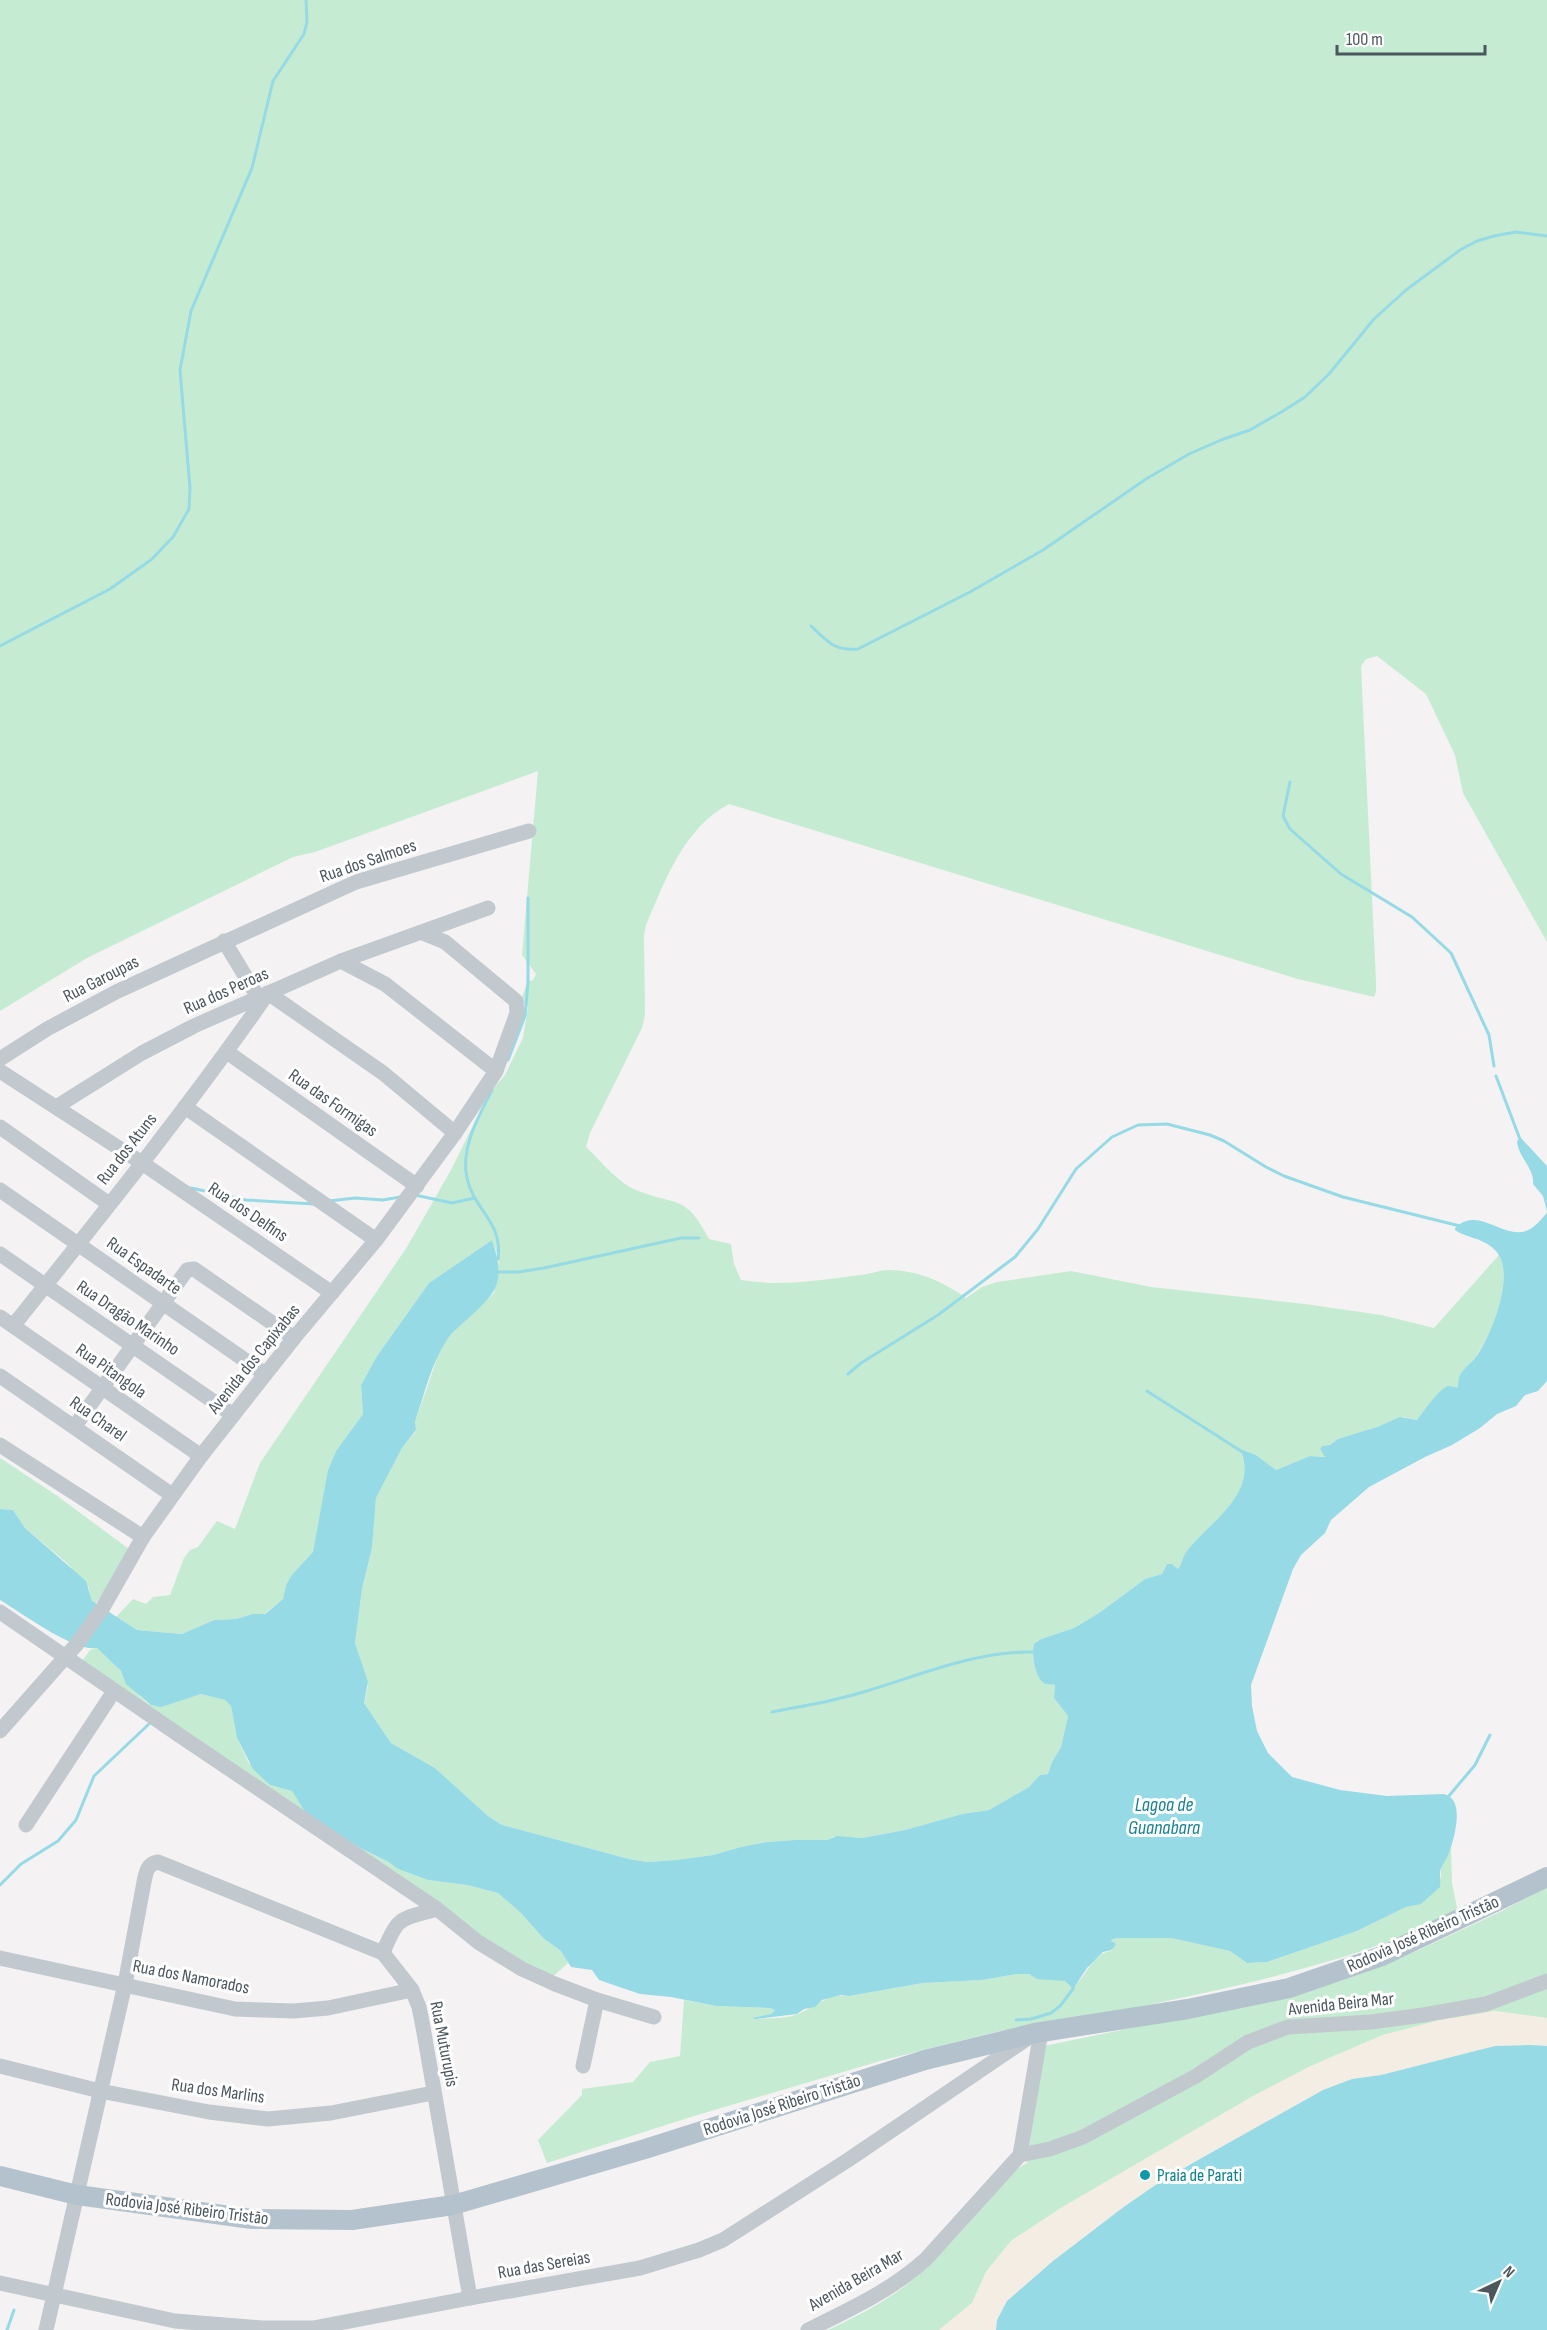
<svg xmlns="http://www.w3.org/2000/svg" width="1547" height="2330" font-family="'Sofia Sans Condensed',sans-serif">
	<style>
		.green { fill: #c5ecd2 }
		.sand { fill: #f3ede4 }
		.water { fill: #96dae6 }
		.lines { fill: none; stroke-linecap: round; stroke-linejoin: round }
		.stream { stroke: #96dae6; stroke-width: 3 }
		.minor { stroke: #c1c9cf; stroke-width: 15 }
		.major { stroke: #b4c2cd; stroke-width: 20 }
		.culture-dot { fill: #0f9aa8; stroke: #fff; stroke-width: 2 }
		.labels { text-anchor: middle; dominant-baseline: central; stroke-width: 6; stroke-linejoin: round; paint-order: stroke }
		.street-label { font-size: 18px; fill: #4b565d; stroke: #fff }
		.culture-label { font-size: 18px; fill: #0d838f; stroke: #fff; text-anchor: start }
		.water-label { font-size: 20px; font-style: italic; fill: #188294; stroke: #fff }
	</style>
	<rect width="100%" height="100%" fill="#f4f2f2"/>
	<g class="green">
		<path d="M0 0H1547V942L1463 793 1455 755 1426 694 1377 656 1366 659 1361 666 1376 981V992L1374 997 1298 979 729 804C683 829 666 879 646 925L644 935 645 1015 642 1028 590 1133 586 1147C601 1161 617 1182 636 1190 678 1207 685 1193 709 1239L731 1244 734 1264 741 1280C782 1287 820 1280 861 1275 870 1274 880 1270 889 1270 917 1270 944 1282 966 1298L982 1287 997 1282 1071 1271 1151 1287 1305 1304 1381 1315 1434 1328 1499 1255C1513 1281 1493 1330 1478 1353 1474 1361 1464 1367 1460 1375 1458 1378 1459 1383 1457 1388 1440 1396 1428 1404 1417 1420L1403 1417 1358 1434 1338 1439 1330 1445 1322 1446 1320 1449 1326 1457 1310 1456 1276 1470 1256 1455 1243 1450 1241 1452C1258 1495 1209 1523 1186 1552 1182 1558 1182 1564 1178 1569L1172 1564H1167L1162 1574 1145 1579 1099 1613 1074 1628 1041 1639 1034 1644C1031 1653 1035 1681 1046 1684 1049 1685 1052 1684 1055 1685L1054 1698 1068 1716 1061 1747 1052 1762 1048 1774 1040 1775 1029 1787 989 1810 962 1814 905 1830 862 1838 833 1837 827 1840H795L767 1842 741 1847 713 1855 677 1860 647 1862 629 1859 502 1825 488 1816 435 1768 391 1743 364 1703 368 1686 355 1643 362 1589 372 1548 376 1498 402 1448 416 1431 415 1422 439 1353 449 1336 494 1293 499 1260 492 1240 429 1283 377 1356 361 1385 363 1414 336 1451 328 1470 315 1549 311 1556 291 1576 286 1585 283 1599 264 1614H255L236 1619 214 1620 182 1634 137 1630 116 1617 133 1599 146 1604 153 1597 170 1595 184 1558 190 1550 198 1547 217 1521 235 1529 260 1463 407 1247 451 1170 489 1093 505 1075 523 1038 528 1007 521 1001 527 982 533 980 536 974 522 955 538 771 315 852 293 857 87 958 0 1011Z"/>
		<path d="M0 1458 56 1495 133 1552 95 1604 91 1601 89 1588 67 1563 25 1528 13 1510 0 1509Z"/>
		<path d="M97 1648C104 1654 112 1661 118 1668 130 1681 137 1699 154 1706L201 1694 225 1700 231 1706 237 1738 248 1762 270 1785 292 1791 302 1807 360 1848 387 1861 398 1869 428 1880 467 1885 498 1893 521 1913 543 1938 561 1951 566 1957 568 1963 548 1981 510 1964 82 1661 90 1650Z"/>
		<path d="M1451 1847 1452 1883 1458 1913C1330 1973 1183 1997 1045 2026L1041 2029 1000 2031 880 2061 694 2116 547 2163 538 2140 582 2095V2089L633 2082 650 2062 680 2056 684 2000 716 2006 770 2008 775 2010 771 2014 751 2018 755 2019C768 2018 786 2019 798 2014 816 2007 827 1993 849 1996L923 1983 982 1980 1017 1974 1026 1973 1040 1979 1046 1978 1065 1981 1072 1988C1086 1978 1092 1953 1111 1951L1116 1944 1111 1942 1113 1939 1119 1938H1171L1230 1951 1247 1963 1267 1962 1357 1931 1406 1907 1421 1903 1441 1878V1868Z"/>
		<path d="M1547 1887V2018L1494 2011 1383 2035 1311 2066 1255 2095 1061 2208 1011 2241 986 2272 972 2303 939 2330H828C854 2318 881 2304 905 2286 945 2255 979 2209 1013 2171L1027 2163 1044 2046 1248 2004 1338 1982 1410 1954 1500 1912Z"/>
	</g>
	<path class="sand" d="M1494 2011 1547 2018V2046H1495L1381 2075 1352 2079 1323 2090 1191 2164 1154 2186 1125 2206 1053 2261 1007 2301 997 2319 996 2330H939L972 2303 986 2272 1011 2241 1061 2208 1255 2095 1311 2066 1383 2035 1439 2020Z"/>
	<g class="water">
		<path d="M1521 1138 1547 1166V1211L1543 1196 1533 1184C1535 1169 1518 1157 1517 1141Z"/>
		<path d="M1547 1213V1381L1538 1391 1525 1395 1516 1406 1497 1414 1480 1428 1452 1445 1425 1457 1369 1487 1331 1520 1325 1533 1301 1555 1293 1569 1251 1685 1252 1706 1257 1731 1268 1753 1292 1777 1340 1790 1387 1796 1444 1794C1465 1799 1455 1835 1450 1850 1448 1857 1444 1862 1441 1868 1439 1874 1441 1881 1440 1887L1421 1904 1406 1907 1357 1931 1267 1962 1247 1963 1230 1951 1171 1938H1119L1113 1939 1111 1941 1116 1944C1112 1952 1109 1950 1103 1952L1087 1968 1073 1989 1065 1981 1037 1979 1029 1974H1017L982 1980 923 1983 849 1996 841 1995 822 2000 815 2007 804 2009 797 2014 755 2019 751 2018 771 2014 775 2010 770 2008 716 2006 671 1997 640 1994 599 1980 592 1970 571 1967 561 1951 543 1938 521 1913 498 1893 467 1885 428 1880 398 1869 387 1861 360 1848 305 1812 292 1791 270 1785 253 1769 237 1738 231 1706 225 1700 201 1694 161 1707 151 1705 126 1684 121 1671 97 1648C74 1652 22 1613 0 1600V1509L13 1510 25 1528 86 1581 92 1601 137 1630 182 1634 214 1620 236 1619 253 1614H265L283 1599 286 1585 291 1576 313 1552 328 1470 336 1451 363 1414 361 1385 377 1356 429 1283 492 1240C507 1285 496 1293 463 1323 458 1328 451 1333 447 1340 431 1364 424 1395 415 1422L416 1430 402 1448 376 1498 372 1548 362 1589 355 1643 368 1682 364 1703 391 1743 435 1768 488 1816 502 1825 629 1859 647 1862 677 1860 713 1855 741 1847 767 1842 795 1840H827L837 1836 862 1838 905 1830 962 1814 989 1810 1029 1787 1040 1775 1048 1774 1052 1762 1061 1747 1068 1716 1054 1698 1055 1685C1052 1684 1049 1685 1046 1684 1035 1681 1031 1653 1034 1644L1041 1639 1074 1628 1099 1613 1145 1579 1162 1574 1167 1564H1172L1178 1569C1182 1564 1182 1558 1186 1552 1209 1522 1258 1495 1241 1451L1243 1450 1256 1455 1276 1470 1310 1456 1325 1457 1320 1449 1322 1446 1330 1445 1338 1439 1377 1427 1400 1417 1417 1420C1423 1412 1439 1389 1448 1386 1449 1386 1455 1387 1457 1388 1459 1383 1458 1378 1460 1375 1464 1367 1473 1362 1478 1354 1492 1332 1517 1272 1495 1250 1482 1237 1468 1239 1455 1230V1228C1478 1205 1503 1239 1526 1231 1535 1228 1541 1219 1547 1213Z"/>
		<path d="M1531 2045 1547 2046V2330H996L997 2320 1007 2301 1053 2261 1125 2206 1154 2186 1191 2164 1323 2090 1352 2079 1381 2075 1495 2046Z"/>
	</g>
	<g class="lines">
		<g class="stream">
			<path d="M811 626C828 642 834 651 858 649L970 592 1043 550 1146 479 1189 454 1221 440 1250 430 1283 411 1305 397 1329 374 1374 319 1406 290 1460 250 1477 241 1494 236 1516 232 1547 236"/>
			<path d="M0 646 110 589 152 559 173 537 189 509 190 488 180 370 191 311 252 168 273 81 304 34 307 22 306 0"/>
			<path d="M1290 782 1283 816 1290 829 1341 874 1412 917 1451 953 1489 1035 1494 1066"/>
			<path d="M508 1060 525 1016 528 983V898"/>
			<path d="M1496 1076 1521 1142"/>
			<path d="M492 1090C479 1116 460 1148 467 1178 474 1211 503 1221 498 1259"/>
			<path d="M191 1188 246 1200 314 1204"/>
			<path d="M415 1195 452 1203 475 1198"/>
			<path d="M329 1201 355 1198 383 1200 400 1197"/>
			<path d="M496 1272H518L544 1268 681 1238H699"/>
			<path d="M848 1374 861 1363 938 1315 1015 1257 1038 1229 1076 1169 1112 1137 1138 1125 1167 1124 1210 1135 1224 1141 1266 1167 1284 1176 1343 1197 1460 1226"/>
			<path d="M1147 1391 1244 1453"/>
			<path d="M772 1712C797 1707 824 1703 849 1696 910 1680 971 1650 1036 1652"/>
			<path d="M1448 1797 1475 1765 1490 1735"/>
			<path d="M0 1885 21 1864 58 1841 76 1820 94 1776 150 1723"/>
			<path d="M1016 2020 1031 2019 1051 2013 1060 2006 1073 1989V1985"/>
			<path d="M7 2330 14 2310"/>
		</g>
		<g class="minor">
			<path d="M224 941 258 997"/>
			<path d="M341 961 385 984 496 1071"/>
			<path d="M227 1052 417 1186"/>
			<path d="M0 1059 47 1029 116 992 356 882 529 831"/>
			<path d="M0 1071 142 1163 332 1293"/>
			<path d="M56 1107 142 1053 194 1026 341 961 488 908"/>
			<path d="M185 1107 376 1240"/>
			<path d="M0 1127 109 1204"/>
			<path d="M0 1190 265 1374"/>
			<path d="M0 1254 233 1415"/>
			<path d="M0 1317 201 1456"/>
			<path d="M13 1326C100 1217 188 1108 268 993L383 1073 455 1133"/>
			<path d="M0 1376 172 1495"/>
			<path d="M75 1426 187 1270 194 1269 294 1338"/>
			<path d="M0 1445 143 1537"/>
			<path d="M0 1612 179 1735 437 1909 478 1942 522 1969 555 1984 597 2000 654 2017"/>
			<path d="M0 1731 76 1645 102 1609 143 1537 201 1456 294 1338 376 1240 455 1133 496 1071 517 1013 516 1001 445 942 423 933"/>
			<path d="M26 1825 114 1691"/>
			<path d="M383 1953C398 1915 400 1920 437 1909"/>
			<path d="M0 1958 235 2009 294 2011 328 2008 412 1990"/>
			<path d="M0 2066 100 2091 209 2112 268 2119 331 2113 433 2093"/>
			<path d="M583 2066 597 2000"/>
			<path d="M1020 2155 1041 2032"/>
			<path d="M0 2283 175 2321 262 2328H313L470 2298 640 2268 699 2250 723 2240 848 2160 1028 2038"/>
			<path d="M46 2330 125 1984 144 1882C146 1872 147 1864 158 1862L383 1953 412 1990 419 2007 423 2027 470 2298"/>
			<path d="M808 2330C849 2310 892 2290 926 2259L1020 2155 1050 2149 1083 2137 1196 2076 1248 2042 1288 2027 1371 2022 1423 2015 1486 2004 1547 1981"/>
		</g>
		<path class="major" d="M0 2176 77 2195 252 2219 352 2220 453 2205 645 2149 925 2060 1035 2033 1188 2009 1289 1988 1382 1956 1547 1877"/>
	</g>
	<circle class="culture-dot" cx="1145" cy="2175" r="6"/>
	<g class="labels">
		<g class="street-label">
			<text transform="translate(368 861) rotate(-19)">Rua dos Salmoes</text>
			<text transform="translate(101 979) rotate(-27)">Rua Garoupas</text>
			<text transform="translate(226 991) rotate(-24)">Rua dos Peroas</text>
			<text transform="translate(333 1103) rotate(35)">Rua das Formigas</text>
			<text transform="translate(127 1149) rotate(-52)">Rua dos Atuns</text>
			<text transform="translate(248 1212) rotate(34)">Rua dos Delfins</text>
			<text transform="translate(144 1266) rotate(35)">Rua Espadarte</text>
			<text transform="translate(128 1318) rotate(34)">Rua Dragão Marinho</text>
			<text transform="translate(254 1359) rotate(-51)">Avenida dos Capixabas</text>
			<text transform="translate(111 1371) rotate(35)">Rua Pitangola</text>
			<text transform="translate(98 1419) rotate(35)">Rua Charel</text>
			<text transform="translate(1423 1934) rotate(-24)">Rodovia José Ribeiro Tristão</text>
			<text transform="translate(191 1977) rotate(11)">Rua dos Namorados</text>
			<text transform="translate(1341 2004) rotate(-6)">Avenida Beira Mar</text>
			<text transform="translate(444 2044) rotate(79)">Rua Muturupis</text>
			<text transform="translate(218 2091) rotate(8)">Rua dos Marlins</text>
			<text transform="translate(782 2105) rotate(-18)">Rodovia José Ribeiro Tristão</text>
			<text transform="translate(187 2209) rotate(7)">Rodovia José Ribeiro Tristão</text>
			<text transform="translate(544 2265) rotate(-10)">Rua das Sereias</text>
			<text transform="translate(856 2280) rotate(-30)">Avenida Beira Mar</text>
		</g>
		<g class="culture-label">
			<text x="1157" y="2175">Praia de Parati</text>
		</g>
		<g class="water-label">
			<text x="1164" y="1805">Lagoa de<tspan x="1164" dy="23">Guanabara</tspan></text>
		</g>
	</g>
	<g transform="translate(1499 2282) rotate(44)" stroke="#ffffff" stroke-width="4.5" paint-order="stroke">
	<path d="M0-4.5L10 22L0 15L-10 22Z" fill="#4b565d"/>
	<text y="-9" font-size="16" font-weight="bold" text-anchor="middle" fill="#4b565d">N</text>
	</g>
	<path d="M1337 45v9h148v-9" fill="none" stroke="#4b565d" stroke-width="3"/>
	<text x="1346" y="45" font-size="18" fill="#4b565d" stroke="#ffffff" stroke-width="4.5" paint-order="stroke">100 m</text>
</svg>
